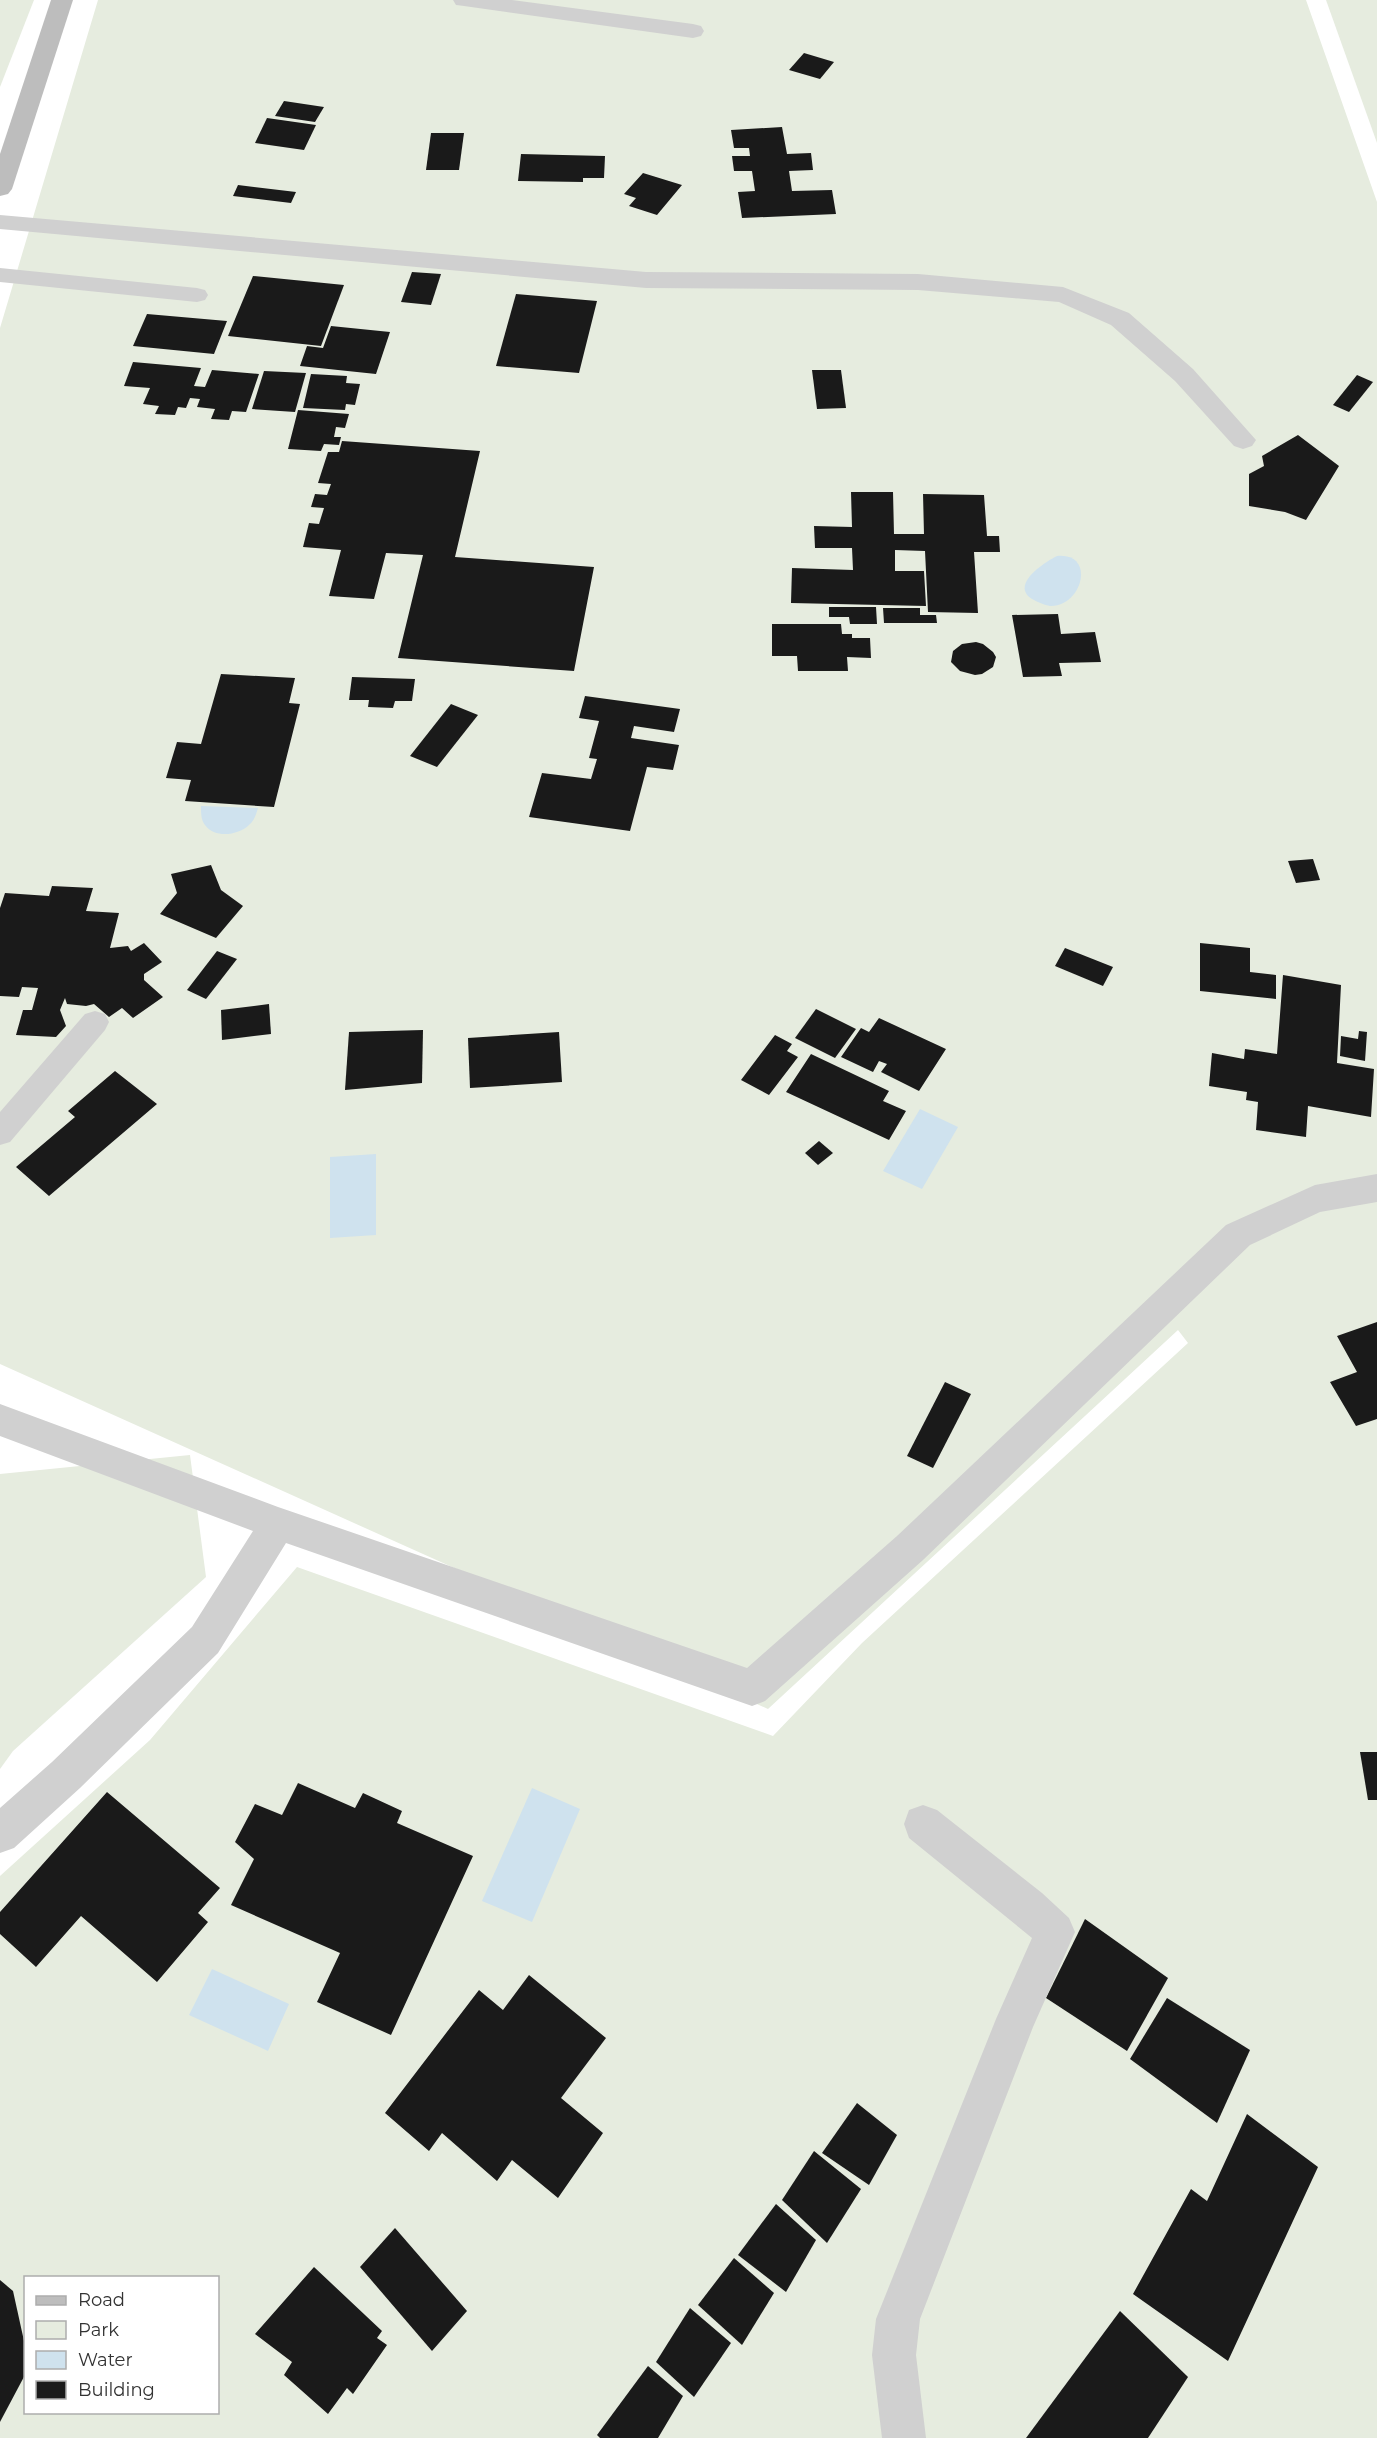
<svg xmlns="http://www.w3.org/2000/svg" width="1377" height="2438" font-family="Montserrat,sans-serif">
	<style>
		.green { fill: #e6ecdf; fill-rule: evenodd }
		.water { fill: #cfe2ee }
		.building { fill: #1a1a1a }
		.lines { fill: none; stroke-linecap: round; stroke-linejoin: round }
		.lane { fill: #d0d0d0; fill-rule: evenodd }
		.street { fill: #d0d0d0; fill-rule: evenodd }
		.secondary { fill: #bdbdbd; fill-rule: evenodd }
	</style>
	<rect width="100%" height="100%" fill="#fff"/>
	<g class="green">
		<path d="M0 0H34L0 87Z"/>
		<path d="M98 0H1306L1377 202V2438H0V1876L150 1740 297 1567 773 1736 862 1643 1188 1343 1178 1330 768 1709 0 1364V328ZM26 2278H218V2412H26Z"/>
		<path d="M1326 0H1377V143Z"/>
		<path d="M190 1455 206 1577 13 1751 0 1769V1474Z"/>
	</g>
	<g class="water">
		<path d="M1057 556C1096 552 1083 607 1050 606 1045 605 1037 602 1032 599 1010 585 1043 563 1057 556Z"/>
		<path d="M201 806 258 808C256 814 255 820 249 825 239 835 215 839 205 825 201 820 201 813 201 806Z"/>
		<path d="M920 1109 958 1127 922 1189 883 1171Z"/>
		<path d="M376 1154V1235L330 1238V1157Z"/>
		<path d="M532 1788 580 1809 532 1922 482 1901Z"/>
		<path d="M212 1969 289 2004 268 2051 189 2015Z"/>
	</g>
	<g class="building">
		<path d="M804 53 834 62 820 79 789 70Z"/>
		<path d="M284 101 324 107 315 122 275 116Z"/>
		<path d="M267 118 316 125 304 150 255 143Z"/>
		<path d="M782 127 787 154 811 153 813 170 789 171 792 191 832 190 836 214 742 218 738 192 755 191 752 171H734L732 156H750L749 148H734L731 130Z"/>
		<path d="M431 133H464L459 170H426Z"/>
		<path d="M521 154 605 156 604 178H583V182L518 181Z"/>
		<path d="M643 173 682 185 657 215 629 206 636 198 624 194Z"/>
		<path d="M238 185 296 192 291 203 233 196Z"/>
		<path d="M412 272 441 274 431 305 401 302Z"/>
		<path d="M253 276 344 285 321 346 228 336Z"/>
		<path d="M516 294 597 301 579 373 496 366Z"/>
		<path d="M147 314 227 321 214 354 133 346Z"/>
		<path d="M331 326 390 332 376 374 300 366 307 346 323 348Z"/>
		<path d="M133 362 201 368 194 386 205 387 212 370 259 374 246 412 232 411 229 420 211 419 215 409 197 407 200 399 190 398 186 408 178 407 175 415 155 414 159 406 143 404 150 388 124 386Z"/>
		<path d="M812 370H841L846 408 817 409Z"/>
		<path d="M264 371 306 373 295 412 252 409Z"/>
		<path d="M311 374 347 376 346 383 360 384 355 405 346 404 345 410 303 408Z"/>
		<path d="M1357 375 1373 382 1349 412 1333 405Z"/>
		<path d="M298 410 349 414 345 428 336 427 334 437H341L339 445 324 444 321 451 288 449Z"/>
		<path d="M1298 435 1339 466 1306 520 1285 512 1249 506V474L1264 466 1262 456Z"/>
		<path d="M342 441 480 451 455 557 594 567 574 671 398 658 423 555 386 553 374 599 329 596 341 550 303 547 309 523 319 524 324 508 311 507 315 494 327 495 331 484 318 483 328 452H339Z"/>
		<path d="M851 492H893L894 534H924L923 494 984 495 987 536H999L1000 552H974L978 613 928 612 925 551 895 550V571H924L926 606 791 603 792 568 853 570 852 548H815L814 526 852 527Z"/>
		<path d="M829 607H876L877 624H850L849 617H829Z"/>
		<path d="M883 608H920V615H936L937 623H884Z"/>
		<path d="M1058 614 1061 634 1095 632 1101 662 1059 663 1062 676 1023 677 1012 615Z"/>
		<path d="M772 624H841L842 634H852V638H870L871 658 847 657 848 671H798L797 656H772Z"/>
		<path d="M976 642 983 644 993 652 996 657 993 667 982 674 975 675 960 671 951 662 953 651 962 644Z"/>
		<path d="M221 674 295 678 289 703 300 704 274 807 185 801 191 780 166 778 177 742 201 744Z"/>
		<path d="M352 677 415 679 412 701H395L393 708 368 707 369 700H349Z"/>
		<path d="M585 696 680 709 674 732 634 726 631 738 679 745 673 770 647 767 630 831 529 817 542 773 591 779 597 759 589 758 599 721 579 718Z"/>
		<path d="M451 704 478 715 437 767 410 756Z"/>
		<path d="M1313 859 1320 880 1296 883 1288 861Z"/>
		<path d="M211 865 221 890 243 906 216 938 160 914 177 893 171 874Z"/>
		<path d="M52 886 93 888 86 911 119 913 110 948 128 946 131 951 144 943 162 962 144 974V980L163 997 133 1018 122 1008 109 1017 94 1004 86 1006 67 1004 65 998 60 1010 66 1026 56 1037 16 1035 23 1010H32L38 988 22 987 19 997 0 996V908L5 893 49 896Z"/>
		<path d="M1200 943 1250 948V972L1276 975V999L1200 991Z"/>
		<path d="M1065 948 1113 967 1103 986 1055 966Z"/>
		<path d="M217 951 237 959 206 999 187 990Z"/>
		<path d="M1283 975 1341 985 1337 1063 1374 1069 1371 1117 1308 1106 1306 1137 1256 1130 1258 1102 1246 1100 1247 1092 1209 1086 1212 1053 1244 1059 1245 1049 1277 1054Z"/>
		<path d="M269 1004 271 1034 222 1040 221 1010Z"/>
		<path d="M816 1009 856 1029 835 1058 795 1038Z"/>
		<path d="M879 1018 946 1049 919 1091 881 1072 887 1064 879 1061 873 1072 841 1057 861 1028 869 1032Z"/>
		<path d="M423 1030 422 1083 345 1090 349 1032Z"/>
		<path d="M1359 1031 1367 1032 1365 1061 1340 1056 1341 1036 1358 1039Z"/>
		<path d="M559 1032 562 1082 470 1088 468 1038Z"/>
		<path d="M775 1035 792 1044 787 1051 798 1057 769 1095 741 1080Z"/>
		<path d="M811 1054 889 1091 883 1101 906 1111 889 1140 786 1092Z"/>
		<path d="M115 1071 157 1104 49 1196 16 1167 75 1117 68 1111Z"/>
		<path d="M819 1141 833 1153 818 1165 805 1153Z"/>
		<path d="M1377 1322V1419L1356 1426 1330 1382 1357 1372 1337 1336Z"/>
		<path d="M945 1382 971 1394 933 1468 907 1456Z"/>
		<path d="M1360 1752H1377V1800H1368Z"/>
		<path d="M298 1783 355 1808 363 1793 402 1811 397 1823 473 1856 391 2035 317 2002 340 1953 231 1905 254 1859 235 1842 255 1804 282 1815Z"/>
		<path d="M107 1792 220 1888 198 1913 208 1922 157 1982 81 1916 36 1967 0 1934V1912Z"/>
		<path d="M1085 1919 1168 1978 1127 2051 1046 1998Z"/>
		<path d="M529 1975 606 2038 561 2098 603 2133 558 2198 512 2160 497 2181 442 2133 429 2151 385 2113 479 1990 503 2010Z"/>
		<path d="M1167 1998 1250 2050 1217 2123 1130 2059Z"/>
		<path d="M857 2103 897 2135 869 2185 822 2153Z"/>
		<path d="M1247 2114 1318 2167 1228 2361 1133 2294 1191 2189 1207 2201Z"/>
		<path d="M814 2151 861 2189 827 2243 782 2200Z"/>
		<path d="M776 2204 816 2240 786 2292 738 2255Z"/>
		<path d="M395 2228 467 2311 432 2351 360 2267Z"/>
		<path d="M734 2258 774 2293 742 2345 698 2305Z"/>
		<path d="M314 2267 382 2331 377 2338 387 2345 353 2394 347 2388 328 2414 284 2375 292 2362 255 2334Z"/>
		<path d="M0 2280 13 2291 26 2350V2373L0 2422Z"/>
		<path d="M690 2308 731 2343 694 2397 656 2362Z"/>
		<path d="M1120 2311 1188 2377 1148 2438H1026Z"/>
		<path d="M648 2366 683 2396 658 2438H600L597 2435Z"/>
	</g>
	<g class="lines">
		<g class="lane">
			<path d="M0 268 197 288 205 290 208 295 205 300 197 302 0 282Z"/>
			<path d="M95 1011 105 1014 109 1022 105 1030 10 1142 0 1145V1112L85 1014Z"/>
		</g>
		<g class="street">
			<path d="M453 0H512L693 24 701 26 704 31 701 36 693 38 464 6 456 5Z"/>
			<path d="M0 215 646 272 918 274 1063 287 1129 313 1193 369 1256 440 1252 446 1243 449 1234 446 1175 381 1111 325 1059 302 918 290 646 288 0 229Z"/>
			<path d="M1377 1174V1202L1320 1212 1250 1245 923 1560 765 1701 752 1706 286 1543 218 1653 80 1788 14 1848 0 1853V1808L52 1762 192 1627 253 1531 0 1436V1404L278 1507 747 1668 897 1536 1226 1225 1315 1185Z"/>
			<path d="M923 1805 937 1810 1042 1893 1069 1918 1075 1932 1033 2027 920 2319 916 2355 926 2438H882L872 2355 876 2319 996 2019 1032 1938 909 1838 904 1824 909 1810Z"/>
		</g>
		<path class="secondary" d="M51 0H73L12 189 8 194 0 196V154Z"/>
	</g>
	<rect x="24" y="2276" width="195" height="138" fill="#ffffff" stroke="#adadad" stroke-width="1.5"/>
	<rect x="36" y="2296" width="30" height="9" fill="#bdbdbd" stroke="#adadad" stroke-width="1.5"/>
	<text x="78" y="2306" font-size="18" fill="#333333">Road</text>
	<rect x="36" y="2321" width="30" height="18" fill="#e6ecdf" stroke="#adadad" stroke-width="1.5"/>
	<text x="78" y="2336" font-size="18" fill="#333333">Park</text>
	<rect x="36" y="2351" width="30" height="18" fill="#cfe2ee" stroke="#adadad" stroke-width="1.5"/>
	<text x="78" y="2366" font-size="18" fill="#333333">Water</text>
	<rect x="36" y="2381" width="30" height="18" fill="#1a1a1a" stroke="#adadad" stroke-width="1.5"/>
	<text x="78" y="2396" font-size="18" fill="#333333">Building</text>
</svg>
